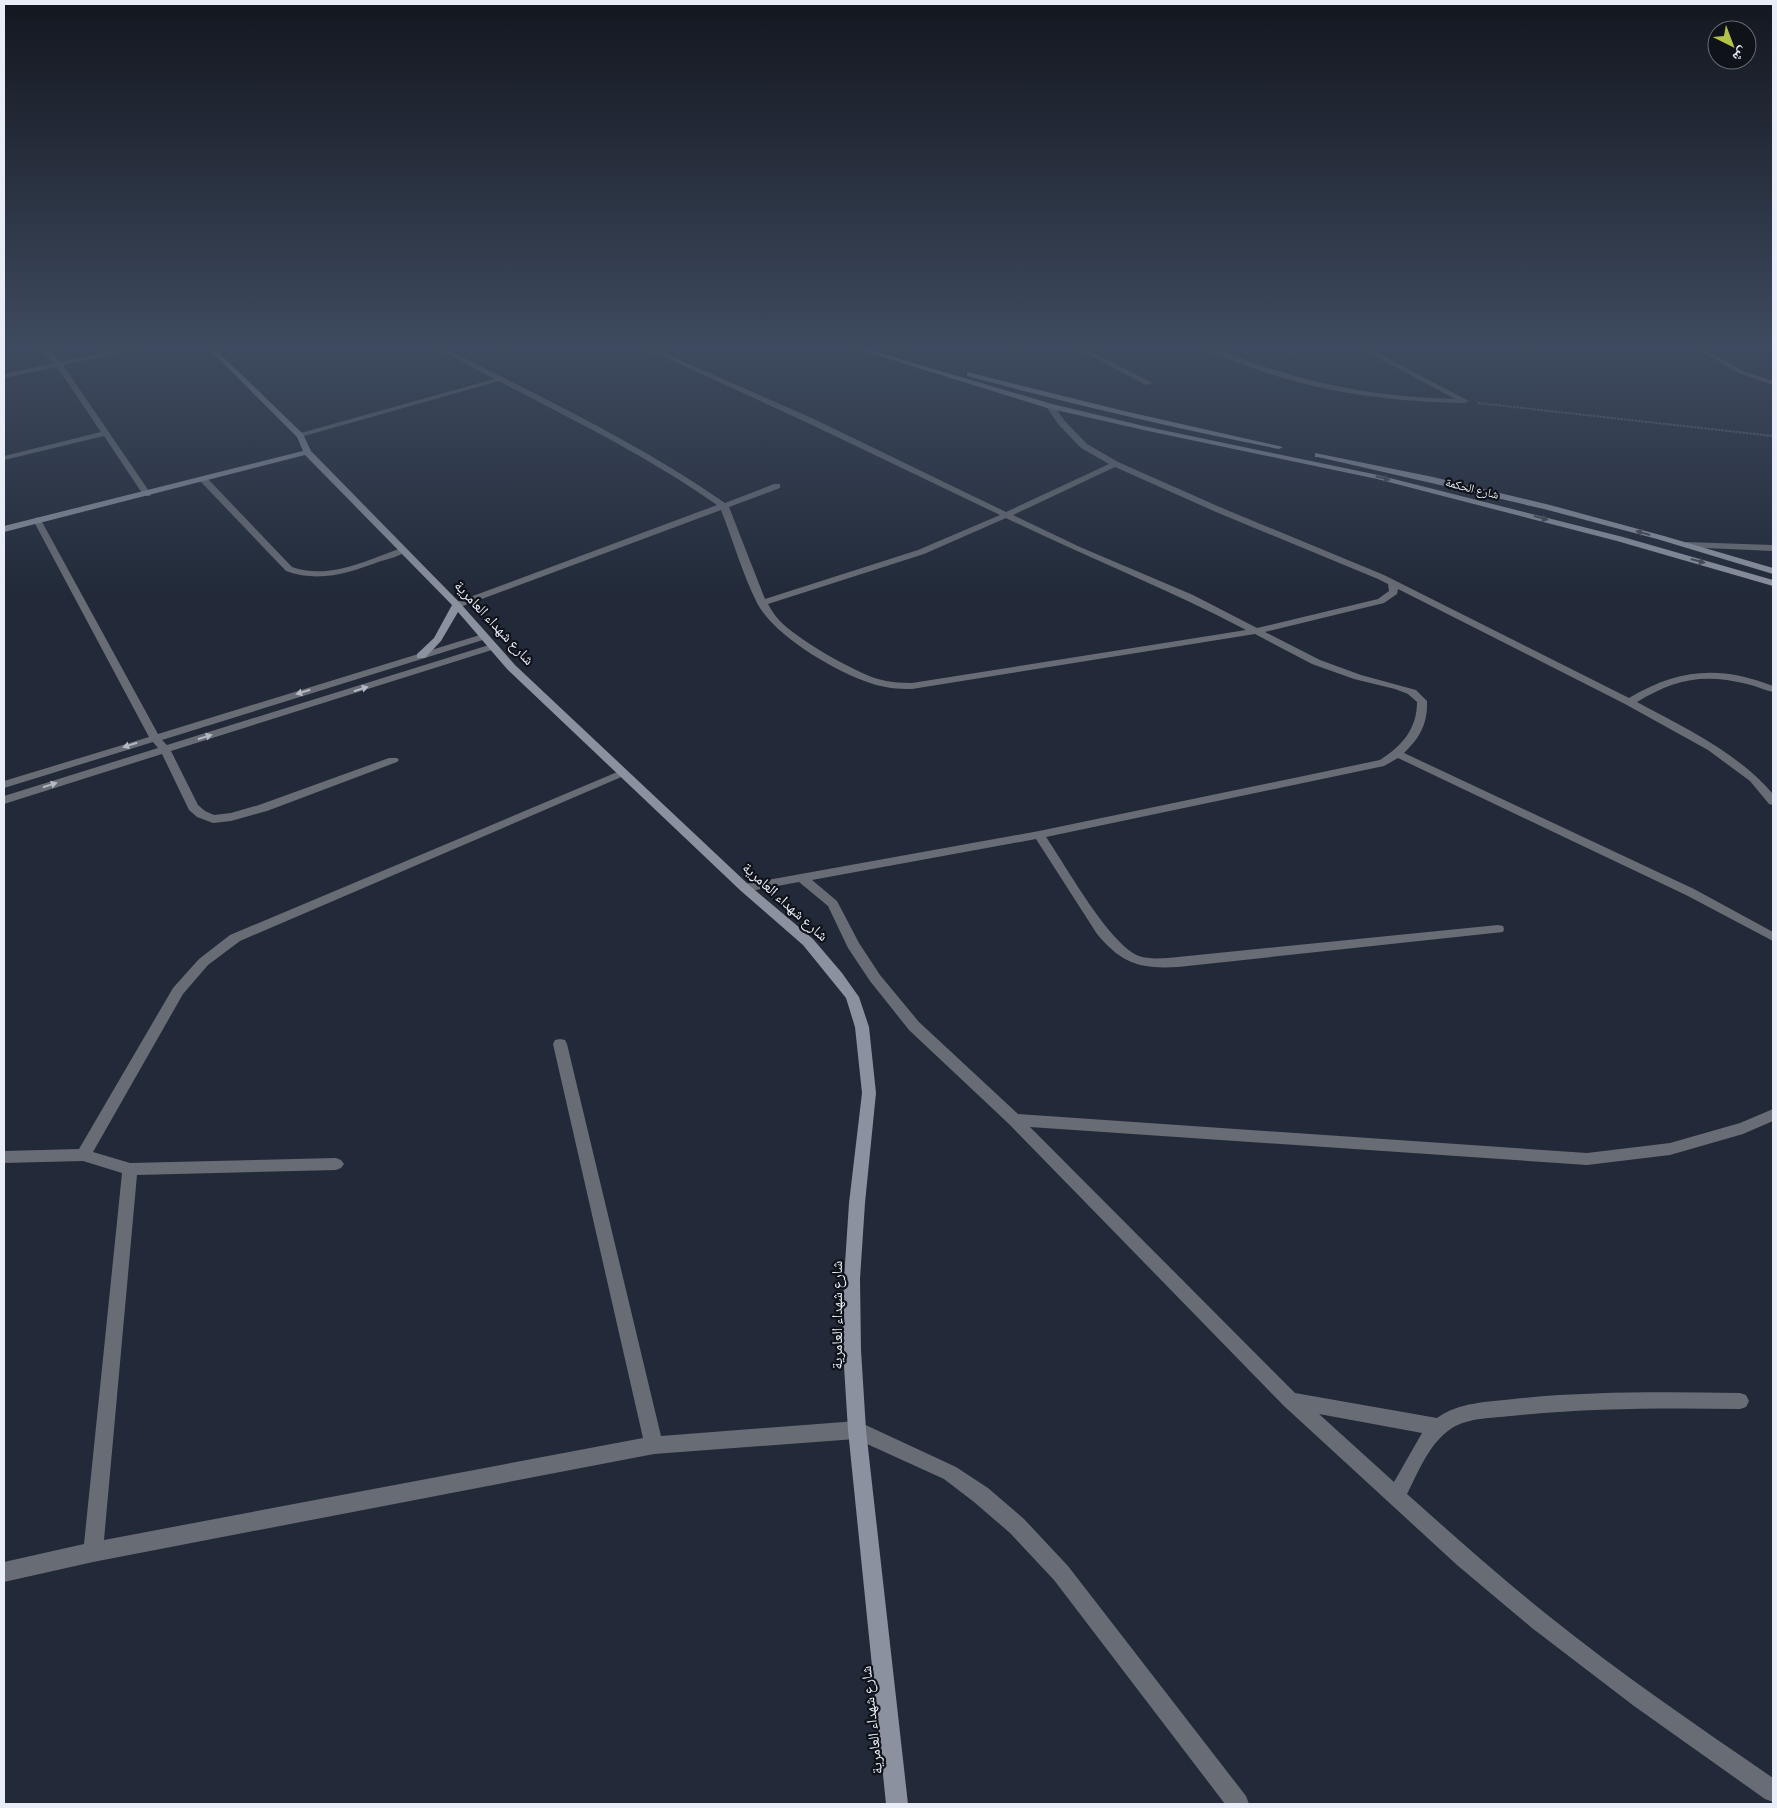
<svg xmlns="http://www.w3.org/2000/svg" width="1777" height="1808" font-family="'Source Sans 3','Noto Naskh Arabic',sans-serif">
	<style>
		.built { fill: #273146 }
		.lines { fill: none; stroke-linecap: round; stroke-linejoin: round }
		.path { stroke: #616875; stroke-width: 2; stroke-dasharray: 2.5 1; stroke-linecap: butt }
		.street { fill: #686c74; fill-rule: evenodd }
		.secondary { fill: #8b919e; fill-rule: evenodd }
		.oneway { fill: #474b55 }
		.oneway2 { fill: #b5b9c3 }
		.labels { text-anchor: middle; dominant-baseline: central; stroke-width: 4.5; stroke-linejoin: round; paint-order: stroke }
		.far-street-label { font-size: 12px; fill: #e8edf8; stroke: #0f1219 }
		.street-label { font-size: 15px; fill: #e8edf8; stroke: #0f1219 }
	</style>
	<rect width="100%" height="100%" fill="#222a39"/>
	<path class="built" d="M1270 344H1348L1288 357Z"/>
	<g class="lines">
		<path class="path" d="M1478 403 1773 436"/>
		<g class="street">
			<path d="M36 344H42L61 362 145 344H155L152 346 63 365 151 494 150 496H144L104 436 4 460V456L101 432 57 367 4 378V374L54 363Z"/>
			<path d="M430 344H437C534 394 635 440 725 503L774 484H780V488L729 507 765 599 918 550 1000 515 810 424 636 344H644L816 420 1006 512 1109 464 1081 448 1058 424 1046 406 1053 404 1064 420 1087 444 1118 462 1222 508 1384 575 1629 698C1678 669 1719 665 1773 686V692C1764 690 1756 686 1747 684 1703 673 1675 679 1637 702 1685 728 1737 752 1773 794V805L1769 804 1750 781 1708 750 1625 704 1398 589 1397 594 1384 603 1265 632 1320 660 1361 675 1416 690 1427 701C1428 723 1420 738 1404 753L1694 889 1773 932V941L1686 895 1398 758 1384 766 1046 837C1066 866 1109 944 1139 956 1151 960 1166 958 1178 957L1498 925 1503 926 1504 929 1503 932 1178 967C1140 969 1122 964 1097 934L1036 839 812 880 837 901 859 943 880 975 919 1022 1018 1114 1587 1153 1670 1143 1740 1123 1773 1109V1121L1743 1134 1670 1155 1587 1165 1030 1127 1295 1393 1437 1418C1459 1402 1488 1402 1514 1399 1589 1391 1665 1392 1740 1393L1746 1395 1749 1401 1746 1407 1740 1409C1663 1408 1587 1408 1511 1416 1492 1418 1468 1418 1452 1428 1429 1443 1419 1471 1407 1494 1453 1535 1498 1575 1545 1613 1618 1672 1696 1725 1773 1778V1802L1765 1799 1634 1706 1532 1628 1457 1565 1284 1406 1009 1124 909 1030 870 981 848 948 828 906 799 882 745 892 739 888 745 884 1039 831 1380 760C1402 746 1417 729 1417 702L1408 694 1395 689 1354 679 1312 664 1255 634 912 689C898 689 884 688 870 683 836 672 774 636 757 603 742 573 733 540 721 510L460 607H454V603L717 505C649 457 573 420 499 381L297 438V434L494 379ZM1115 467 1216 512 1378 579 1388 584 1389 591 1378 599 1257 628 1193 595 1080 547 1013 515ZM1006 518C1086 557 1168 589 1246 630L912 683C900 683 889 682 878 679 854 672 795 638 779 620 774 615 771 609 768 604L924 554ZM1319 1414 1422 1433 1394 1482Z"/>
			<path d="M906 344H913L896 353 891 352Z"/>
			<path d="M1068 344H1075L1153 383 1146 385Z"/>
			<path d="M1200 344H1207C1286 380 1368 397 1455 399L1353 344H1360L1469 401 1465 403C1389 402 1315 392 1244 365 1230 359 1211 354 1200 344Z"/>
			<path d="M1688 344H1695L1743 371 1773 381V385L1739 373Z"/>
			<path d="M201 478H207L292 567C328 580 365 561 399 549L402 548 406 551C400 556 389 559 381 561 349 573 319 583 286 571L201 482Z"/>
			<path d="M37 517 41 520 158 734 480 635 483 634 488 637 486 639 162 740 167 745 489 645H495L497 647 495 649 171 751 198 805 205 811 214 815 231 813 259 805 389 758H397L399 760 397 762 267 811 231 821 213 823 197 817 189 810 162 754 4 804V796L158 748 153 742 4 788V781L149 737 33 520Z"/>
			<path d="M1687 542 1773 545V551L1684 547 1683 545Z"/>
			<path d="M622 770 628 773 626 775 240 941 208 965 183 994 93 1152 130 1163 336 1158 341 1160 344 1164 341 1168 336 1170 137 1175 104 1540 643 1438 553 1044 555 1040 560 1039 565 1040 567 1044 661 1436 857 1421 956 1467 988 1488 1024 1519 1068 1566 1246 1796 1249 1804H1225L1054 1580 1010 1533 974 1502 944 1479 856 1439 654 1454 93 1562 4 1582V1562L84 1544 122 1173 83 1161 4 1163V1151L79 1149 173 988 199 959 230 935Z"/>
		</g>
		<g class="secondary">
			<path d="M204 344H210L303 434 311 451 460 603 515 665 749 885 813 939 842 973 859 997 869 1027 876 1093 865 1203 860 1279 861 1350 866 1430 908 1804H886L848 1430 843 1350 844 1279 849 1203 862 1093 855 1027 846 998 803 945 741 891 507 669 458 612 441 641 425 658H417V654L434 638 452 605 305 455 4 532V526L303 451 297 437Z"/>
			<path d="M841 344H850L1052 404 1148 427 1378 475 1623 537 1773 580V586L1617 541 1377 479 1148 431 1047 408Z"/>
			<path d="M967 372 1124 411 1283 447 1279 449C1174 428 1070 404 967 376Z"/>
			<path d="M1315 453 1433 477 1550 505 1664 536 1773 568V574L1657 539 1544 509 1318 457H1315Z"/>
		</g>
	</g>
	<defs><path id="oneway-solid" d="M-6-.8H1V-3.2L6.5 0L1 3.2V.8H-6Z" transform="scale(1.25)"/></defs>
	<g class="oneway">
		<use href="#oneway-solid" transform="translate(1383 478) rotate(14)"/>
		<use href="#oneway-solid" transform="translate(1541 518) rotate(15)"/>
		<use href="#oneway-solid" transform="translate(1643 533) rotate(-164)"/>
		<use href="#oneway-solid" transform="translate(1698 561) rotate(15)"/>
	</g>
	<g class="oneway2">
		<use href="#oneway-solid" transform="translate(361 689) rotate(-18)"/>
		<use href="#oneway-solid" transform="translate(303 692) rotate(163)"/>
		<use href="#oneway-solid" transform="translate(205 737) rotate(-17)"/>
		<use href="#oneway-solid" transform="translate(130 745) rotate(163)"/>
		<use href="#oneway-solid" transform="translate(50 785) rotate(-18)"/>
	</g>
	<linearGradient id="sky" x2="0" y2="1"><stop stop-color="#13171f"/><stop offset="0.58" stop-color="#3e4a5f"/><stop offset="1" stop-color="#3e4a5f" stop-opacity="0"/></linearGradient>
	<rect width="1777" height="597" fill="url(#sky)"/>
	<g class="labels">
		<g class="far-street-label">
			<text transform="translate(1472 489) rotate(14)">شارع الحكمة</text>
		</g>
		<g class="street-label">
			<text transform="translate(494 623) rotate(47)">شارع شهداء العامرية</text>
			<text transform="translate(785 902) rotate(42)">شارع شهداء العامرية</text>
			<text transform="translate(837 1315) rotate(-90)">شارع شهداء العامرية</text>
			<text transform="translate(872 1720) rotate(-96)">شارع شهداء العامرية</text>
		</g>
	</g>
	<rect width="1777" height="1808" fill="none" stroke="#e8edf8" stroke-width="10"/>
	<g transform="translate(1732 45) rotate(138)"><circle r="24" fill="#0f1219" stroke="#666a72"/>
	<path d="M0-4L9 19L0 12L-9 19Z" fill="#b4c24a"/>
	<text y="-8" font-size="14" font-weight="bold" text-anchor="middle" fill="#e8edf8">ش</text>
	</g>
</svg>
